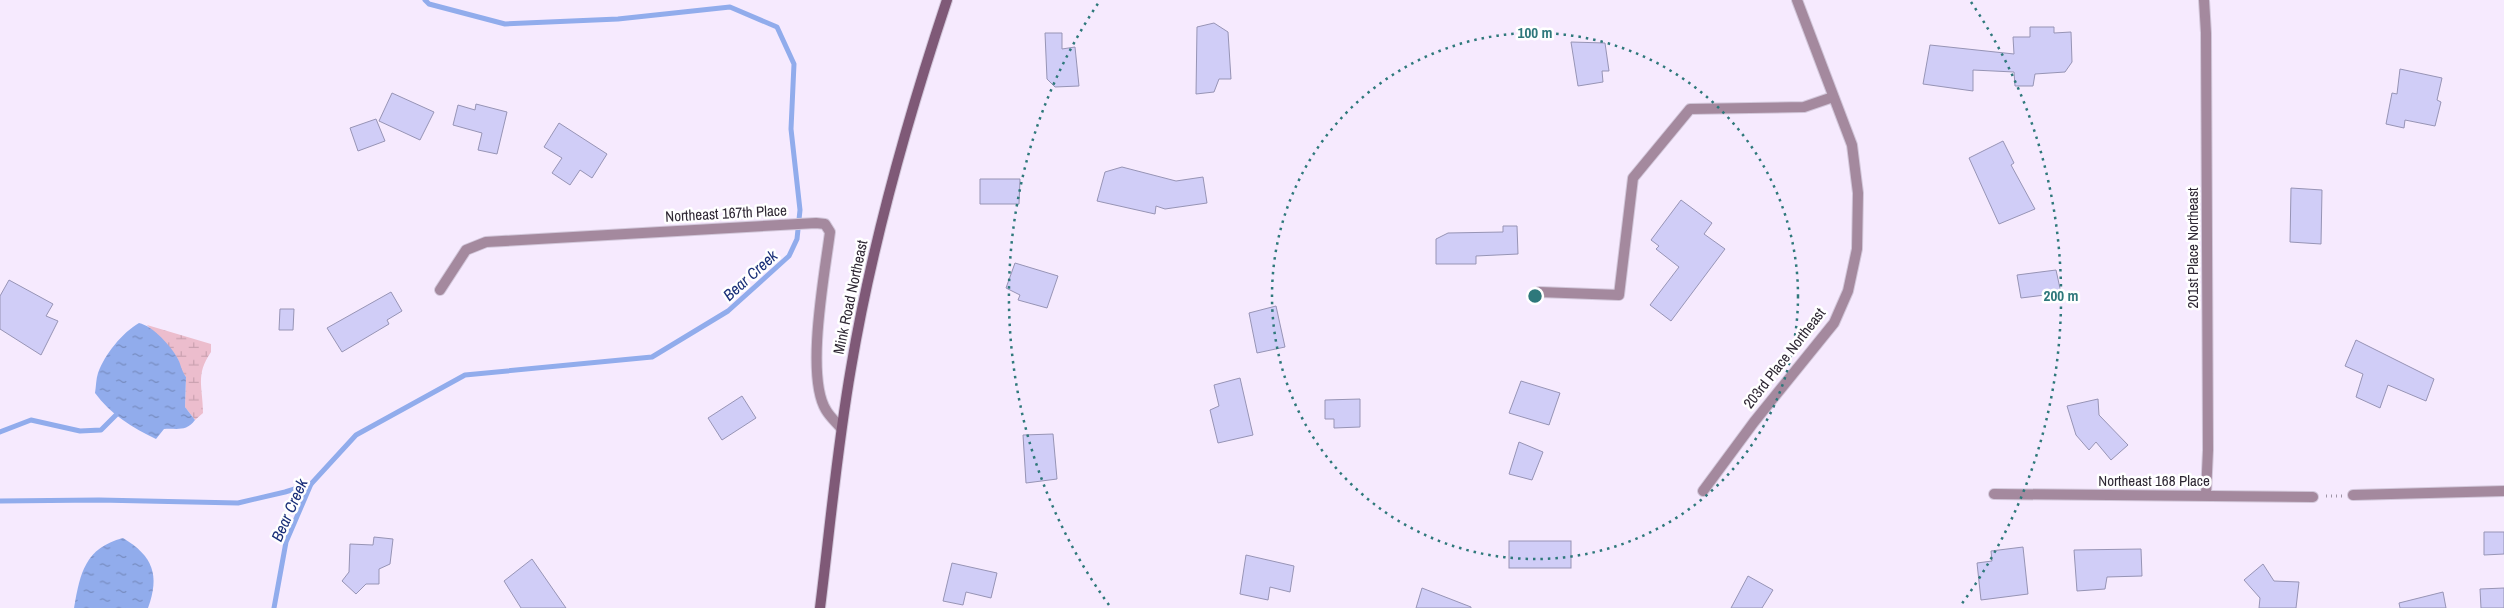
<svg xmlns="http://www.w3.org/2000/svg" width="2504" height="608" font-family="'Archivo Narrow',sans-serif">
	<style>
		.wetland { fill: url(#wetland-marsh) }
		.water { fill: url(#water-ripples) }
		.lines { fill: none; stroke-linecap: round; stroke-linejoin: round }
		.stream { stroke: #91acec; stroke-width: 5 }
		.building { fill: #d0cdf7; stroke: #9794b5 }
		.street-casing { stroke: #d2c7da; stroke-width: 12 }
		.secondary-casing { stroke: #d2c7da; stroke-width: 12 }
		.path { stroke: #a096a7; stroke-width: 3; stroke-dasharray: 1 4; stroke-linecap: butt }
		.street { stroke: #a4899e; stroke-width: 10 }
		.secondary { stroke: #7f5977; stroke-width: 10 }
		.ring { fill: none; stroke: #2e787b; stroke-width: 2.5; stroke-dasharray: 2.5 5 }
		.labels { text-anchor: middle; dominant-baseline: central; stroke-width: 5; stroke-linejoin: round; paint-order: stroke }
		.street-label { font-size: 15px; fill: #2f2834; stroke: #fff }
		.water-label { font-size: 16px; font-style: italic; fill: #192f78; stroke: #fff }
		.centre { fill: #2e787b; stroke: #fff; stroke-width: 2.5 }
		.ring-label { font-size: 15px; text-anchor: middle; font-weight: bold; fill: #2e787b; stroke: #fff; stroke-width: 5; stroke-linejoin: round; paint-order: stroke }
	</style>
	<defs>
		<pattern id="wetland-marsh" width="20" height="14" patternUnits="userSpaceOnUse" patternTransform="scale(1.25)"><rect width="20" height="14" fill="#ecbdcd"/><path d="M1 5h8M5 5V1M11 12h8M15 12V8" fill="none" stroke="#cba2b1"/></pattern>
		<pattern id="water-ripples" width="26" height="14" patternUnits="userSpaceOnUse" patternTransform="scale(1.25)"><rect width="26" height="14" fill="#91acec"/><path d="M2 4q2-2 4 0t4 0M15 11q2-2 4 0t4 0" fill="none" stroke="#778cc0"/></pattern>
	</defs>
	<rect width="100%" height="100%" fill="#f6eafe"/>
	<path class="wetland" d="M147 325 211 344V352C195 375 203 387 203 413L195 420 185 407 186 377 180 369 178 359Z"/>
	<g class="water">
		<path d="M139 323C153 326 171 346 178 359 181 365 181 370 186 377L185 407 195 420C186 432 178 428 164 429L156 439C133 428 110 414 95 393 96 387 96 379 98 373 105 354 122 333 139 323Z"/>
		<path d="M123 538C153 556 160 575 148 608H74C80 573 85 548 123 538Z"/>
	</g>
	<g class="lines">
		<g class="stream">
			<path d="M0 432 31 420 80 431 101 430 116 415"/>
			<path d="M0 501 99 500 238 503 285 492 311 484"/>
			<path d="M274 608 286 542 311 484 356 435 465 375 652 357 728 311 789 256 797 239 800 210 791 129 794 64 777 27 730 7 618 19 505 24 429 4 425 0"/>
		</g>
	</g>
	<g class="building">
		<path d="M1214 23 1228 32 1231 79H1219L1214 92 1196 94 1197 27Z"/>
		<path d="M2030 27H2054V33L2071 32 2072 62 2065 72 2035 74 2033 86H2015L2014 72 1973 70V91L1923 84 1930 45 2014 54 2013 37H2030Z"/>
		<path d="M1045 33H1062V49L1075 47 1079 86 1055 87 1047 79Z"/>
		<path d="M1571 42 1605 43 1609 71H1602L1603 82 1578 86Z"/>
		<path d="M2400 69 2442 78 2437 100 2441 102 2435 126 2405 120 2404 128 2386 124 2392 93 2397 94Z"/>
		<path d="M392 93 434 112 420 140 379 121Z"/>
		<path d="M476 104 507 112 497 154 478 150 482 133 453 125 458 105 475 110Z"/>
		<path d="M376 119 385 141 358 151 350 128Z"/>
		<path d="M559 123 607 154 592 178 580 170 570 185 552 173 562 158 544 147Z"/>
		<path d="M2003 141 2014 163 2011 165 2035 209 1999 224 1969 158Z"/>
		<path d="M1122 167 1176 181 1203 177 1207 203 1165 209 1156 206 1155 214 1097 201 1105 172Z"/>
		<path d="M980 179H1020L1019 204H980Z"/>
		<path d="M2291 188 2322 190 2321 244 2290 242Z"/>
		<path d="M1681 200 1712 223 1704 234 1725 249 1671 321 1650 305 1679 267 1656 249 1659 246 1651 240Z"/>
		<path d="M1503 226H1517L1518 254 1476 256V264H1436V239L1448 233 1503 232Z"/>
		<path d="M1015 263 1058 276 1047 308 1018 300 1020 295 1006 288Z"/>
		<path d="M2056 270 2061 293 2021 298 2017 275Z"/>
		<path d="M9 280 53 304 46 316 58 321 41 355 0 329V296Z"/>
		<path d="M391 292 402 311 387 320 389 324 342 352 327 328Z"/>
		<path d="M1276 306 1285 347 1257 353 1249 313Z"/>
		<path d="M280 309H294L293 330H279Z"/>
		<path d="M2356 340 2434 379 2426 401 2388 385 2380 408 2356 397 2363 374 2345 366Z"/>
		<path d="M1240 378 1253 435 1218 443 1210 410 1219 406 1214 385Z"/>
		<path d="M1521 381 1560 393 1549 425 1509 413Z"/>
		<path d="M742 396 756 418 722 440 708 418Z"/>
		<path d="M1360 399V427L1334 428V419H1325V400Z"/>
		<path d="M2098 399 2099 415 2128 445 2111 460 2096 442 2089 450 2076 435 2067 406Z"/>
		<path d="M1053 434 1057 479 1026 483 1023 435Z"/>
		<path d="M1519 442 1543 452 1532 480 1509 474Z"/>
		<path d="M2484 532H2504V554L2484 555Z"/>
		<path d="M374 537 393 539 390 564 379 569V584H366L356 594 342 581 349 572 350 544 373 545Z"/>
		<rect x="1509" y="541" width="62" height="27"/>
		<path d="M2023 547 2028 594 1981 600 1977 563 1992 561 1991 551Z"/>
		<path d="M2141 549 2142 576 2107 577 2105 589 2077 591 2074 550Z"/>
		<path d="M1246 555 1294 566 1290 592 1270 587 1268 600 1240 594Z"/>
		<path d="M532 559 566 608H521L504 581Z"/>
		<path d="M952 563 997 573 991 598 966 592 963 605 943 601Z"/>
		<path d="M2263 564 2274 581 2299 582 2296 608H2259L2260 598 2244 580Z"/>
		<path d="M1748 576 1773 590 1762 608H1731Z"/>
		<path d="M1422 588 1471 607V608H1416Z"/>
		<path d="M2504 588V608H2481L2480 589Z"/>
		<path d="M2443 592 2446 608H2400L2399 603Z"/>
	</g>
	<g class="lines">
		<g class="street-casing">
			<g id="street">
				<path d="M2204 0 2206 33 2208 450 2206 494"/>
				<path d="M440 290 466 250 486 242 816 223 825 224 830 232C825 272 805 376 826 410 830 417 836 422 841 428"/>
				<path d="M1539 292 1619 295 1633 178 1690 109 1804 107 1833 97"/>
				<path d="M1703 491 1754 422 1834 323 1848 291 1857 249 1858 193 1852 145 1797 0"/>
				<path d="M1994 494 2313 497"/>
				<path d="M2353 495 2504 491"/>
			</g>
		</g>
		<g class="secondary-casing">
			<path id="secondary" d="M820 608C830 528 837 448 851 368 872 243 907 120 947 0"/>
		</g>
		<path class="path" d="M2326 496H2342"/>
		<use href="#street" class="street"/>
		<use href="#secondary" class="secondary"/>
	</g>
	<g class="ring">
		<circle cx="1535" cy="296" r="263"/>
		<path d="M1109 605A526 526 0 0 1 1099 2M1971 2A526 526 0 0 1 1961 605"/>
	</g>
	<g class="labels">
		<g class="street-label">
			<text transform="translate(726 213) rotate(-3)">Northeast 167th Place</text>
			<text transform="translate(2192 248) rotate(-90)">201st Place Northeast</text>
			<text transform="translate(850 297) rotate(-78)">Mink Road Northeast</text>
			<text transform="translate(1784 358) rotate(-52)">203rd Place Northeast</text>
			<text x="2154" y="480">Northeast 168 Place</text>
		</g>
		<g class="water-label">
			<text transform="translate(750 275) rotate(-42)">Bear Creek</text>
			<text transform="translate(289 510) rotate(-66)">Bear Creek</text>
		</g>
	</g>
	<circle cx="1535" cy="296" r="8" class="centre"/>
	<g class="ring-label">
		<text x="1535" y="38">100 m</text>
		<text x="2061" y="301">200 m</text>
	</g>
</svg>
